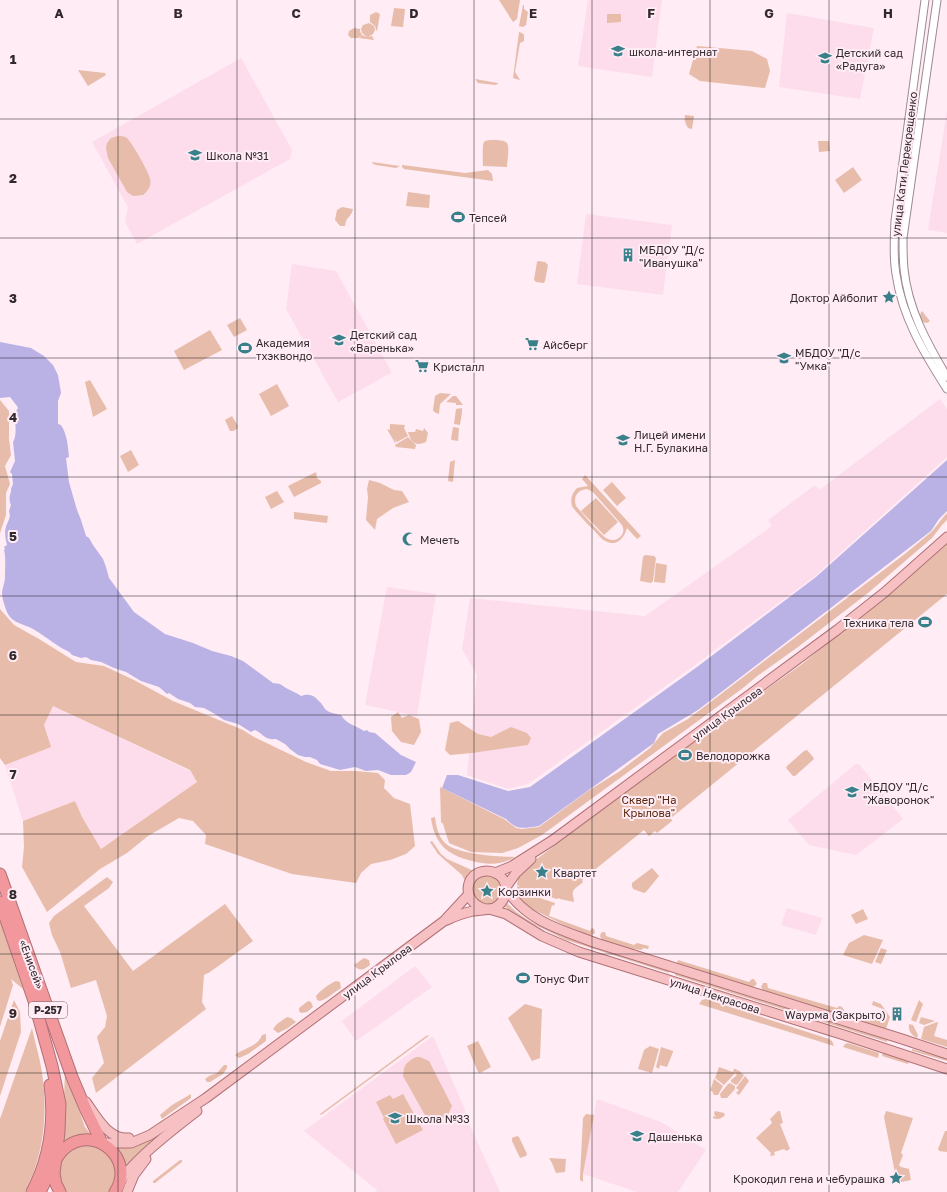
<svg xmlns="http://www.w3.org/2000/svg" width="947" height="1192" font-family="'Golos Text',sans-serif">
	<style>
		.built { fill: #fdddec }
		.green { fill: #e7bcaa; fill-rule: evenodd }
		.water { fill: #bab2e5 }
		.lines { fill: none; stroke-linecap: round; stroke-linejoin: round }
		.minor-casing { stroke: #9d8892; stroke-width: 9 }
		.major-casing { stroke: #af7176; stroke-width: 11 }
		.highway-casing { stroke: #af7176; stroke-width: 13 }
		.minor { stroke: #fff; stroke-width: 7 }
		.major { stroke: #f7c1c4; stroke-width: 9 }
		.highway { stroke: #f2989d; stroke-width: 11 }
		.grid { fill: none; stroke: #32292d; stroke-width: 1; stroke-opacity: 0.55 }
		.labels { text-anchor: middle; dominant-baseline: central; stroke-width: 4; stroke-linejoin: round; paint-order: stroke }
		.shield { fill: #ffecf5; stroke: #706469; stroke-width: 1 }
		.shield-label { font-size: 10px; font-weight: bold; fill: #32292d }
		.poi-label { font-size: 11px; fill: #32292d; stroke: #ffecf5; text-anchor: start }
		.street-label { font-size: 11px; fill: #32292d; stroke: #ffecf5 }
		.park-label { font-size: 11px; fill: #59260d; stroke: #ffecf5 }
		.grid-label { font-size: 13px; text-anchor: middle; font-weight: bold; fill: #32292d; stroke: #ffecf5; stroke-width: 4; stroke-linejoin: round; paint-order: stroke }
	</style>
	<rect width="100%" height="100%" fill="#ffecf5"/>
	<g class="built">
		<path d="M588 0H662L652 77 578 66Z"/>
		<path d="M787 13 874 28 860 99 779 87Z"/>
		<path d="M241 58 292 150 290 159 137 244 125 222 128 207 92 142Z"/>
		<path d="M947 111V233L928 230Z"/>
		<path d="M586 214 672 225 663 295 577 284Z"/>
		<path d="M292 264 336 271 391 371V373L338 402 286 309Z"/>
		<path d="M940 399 947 409V457L815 576 695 665 528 784 508 789 467 775 477 675 462 649 470 598 645 616 772 526 768 520 815 485 819 490Z"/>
		<path d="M387 587 436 594 417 716 365 705Z"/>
		<path d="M53 706 190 771 197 782 101 849 82 817 75 801 23 821 5 765 50 747 44 725Z"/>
		<path d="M856 764H859L903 819 856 855 809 845 788 820Z"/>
		<path d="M787 908 822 918 816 935 781 925Z"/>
		<path d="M415 966 432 987 356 1041 342 1021Z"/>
		<path d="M433 1036 465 1110 470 1126 500 1192H376L377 1190 304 1131Z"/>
		<path d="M597 1099 661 1122 706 1150 678 1192H637L583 1174Z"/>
	</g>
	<g class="green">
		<path d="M499 0H520L517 19 513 22Z"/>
		<path d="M523 5H524V9L528 12 526 25 523 27 519 26Z"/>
		<path d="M394 8 405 9 403 27 391 26Z"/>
		<path d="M376 12 380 14 377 31 376 30 375 26 370 22V15Z"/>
		<path d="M607 14H621V22L607 23Z"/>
		<path d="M369 23 374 26 375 30 373 34 368 37 372 36 374 40 359 38 362 35 367 37 362 33 361 29 363 25Z"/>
		<path d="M354 28 360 29V31L362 35 358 38H351L348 35 349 31Z"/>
		<path d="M519 32 522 33 524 35V41L520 43 515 72 520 80 513 78Z"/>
		<path d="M697 46 752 51 767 59 770 71 765 88 700 81 689 74Z"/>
		<path d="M78 70 105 73 106 75 88 86Z"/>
		<path d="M475 79 498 83V84L495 85 478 83Z"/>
		<path d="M685 115 694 116 692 129 688 128C685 123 684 120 685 115Z"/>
		<path d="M913 120H916L907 182 905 181Z"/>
		<path d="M118 136C121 136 124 136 127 138 132 143 149 172 150 179 152 185 148 191 143 195L133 196 127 192 108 158 106 148 107 143 111 138Z"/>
		<path d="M494 140C497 140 504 140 507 143 510 147 507 162 507 167L483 166C483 162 482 145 484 142 486 140 491 140 494 140Z"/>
		<path d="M818 141H829L830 151 819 152Z"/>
		<path d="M372 162 400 166 396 168 376 165 373 164Z"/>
		<path d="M402 165 465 173 488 170 492 174 493 181 404 169 402 167Z"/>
		<path d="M853 167 862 180 844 193 835 180Z"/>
		<path d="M408 192 430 195 429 208 406 206Z"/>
		<path d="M342 207 353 209C351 218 346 216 345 226H340L335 220 337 210Z"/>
		<path d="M538 261 545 262 548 265 545 281 544 283 536 282 534 280 537 262Z"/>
		<path d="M922 311 930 321 927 323 922 322C920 318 919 315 922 311Z"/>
		<path d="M240 318 247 330 234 337 227 325Z"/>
		<path d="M210 330 222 350 184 370 174 351Z"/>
		<path d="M90 380 107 409 93 417 85 382Z"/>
		<path d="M277 384 289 406 271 416 259 394Z"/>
		<path d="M440 393 451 394 440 404 439 414 434 412 433 410 435 396Z"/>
		<path d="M453 396H456L463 405H456V403L446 402Z"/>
		<path d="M0 400 9 411V439L11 455 5 466 10 484 6 493V515L0 533Z"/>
		<path d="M462 408V412L460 425 454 424 456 409Z"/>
		<path d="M232 416 238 426 237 429 233 431H230L225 420Z"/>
		<path d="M390 424 405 425 404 428 408 436 397 442 394 438 396 442 395 443 387 429 390 430Z"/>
		<path d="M453 427 459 428 458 441 452 440 451 439Z"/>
		<path d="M424 428 428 433 426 442C415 447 411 442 408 432H415L416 429 423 431Z"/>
		<path d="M408 437 416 445 415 449 396 447 395 445Z"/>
		<path d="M131 450 139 465 128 472 120 456Z"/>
		<path d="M455 460 453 482 448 481 450 462Z"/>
		<path d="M316 472 317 478 321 481V483L294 497 288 486Z"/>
		<path d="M585 475 641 536 637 539 627 528C623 541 614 548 602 539 596 532 576 513 572 506 570 499 572 493 577 488L588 486 582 479ZM587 489 593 492 622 525C624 529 624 533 621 536 617 541 611 541 606 538 600 534 582 513 576 506 573 497 577 490 587 489Z"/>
		<path d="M369 480 380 483 394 490 402 491 409 502 393 508 377 519 375 530 366 520 368 497 367 489Z"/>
		<path d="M612 482 626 498 617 506 603 490Z"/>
		<path d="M277 491 284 502 271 509 265 497Z"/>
		<path d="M596 498 618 522 604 535 581 511Z"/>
		<path d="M294 512 328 516 327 523 294 519Z"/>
		<path d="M947 513V520L942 525 932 538 868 593 798 647 756 677 743 688 542 835 518 848 502 853 471 852 449 843 443 824 441 822 440 787 504 819 516 828 522 829 539 827 588 791 620 771 650 748 663 733 688 719 700 710 906 553 929 534C936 528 940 520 947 513Z"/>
		<path d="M947 542V594L671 818 672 821 657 833 655 831 649 836 644 830 582 880 583 882C580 885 573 889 573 892 572 895 574 898 574 902L560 899 559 898 557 899 533 892 537 897 555 903 554 906 552 905 549 916 590 931 592 928 594 929 595 932 594 934 589 936 574 930 526 906C521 900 518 895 517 886L521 887 517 885 518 876 522 870 702 735 802 664 877 603Z"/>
		<path d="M645 555 654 556 656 558 653 581 651 583 640 581 643 557Z"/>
		<path d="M656 563 667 565 665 583 654 582Z"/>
		<path d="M0 609 14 625 39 639 76 662 104 666 134 680 173 701 243 730 254 737 306 762 331 771H356L378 773 385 780 384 788 394 798 410 804 415 846 406 854 390 860 371 864 361 873 356 883 292 874 205 844 206 835 193 821 179 818 148 836 127 853 100 869 47 912 22 867 24 847 23 821 75 801 82 817 101 849 197 782 190 770 53 706 44 725 51 747 5 765 0 758Z"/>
		<path d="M398 712 402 718 409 715 419 719 421 732 414 745 401 742 392 731 391 717Z"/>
		<path d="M458 721 478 734 491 737 511 727 527 733 531 738 528 745 472 753 450 755 445 750 450 723Z"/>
		<path d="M807 750 813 757 814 759 795 776H793L786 768 787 766 804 751Z"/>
		<path d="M435 817C436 826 438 836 445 843 455 854 500 857 515 857 501 865 492 865 476 862 450 856 435 847 431 818Z"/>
		<path d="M432 841 441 854 447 859 474 871 468 876 465 881 462 875 438 854 430 842Z"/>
		<path d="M652 868 659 876 646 892 644 893 633 889 632 886V883Z"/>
		<circle cx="487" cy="890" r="15"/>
		<path d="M107 877 113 882 109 888 84 906 133 971 225 904 253 941 210 972 204 975 202 1002 206 1009 96 1093 92 1078 104 1063 97 1037 105 1027 107 1016 96 980 71 988 60 952 52 935 49 923 54 916Z"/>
		<path d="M507 903C527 926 568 939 596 948 620 956 645 964 669 971V973L566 940 529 922 504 906Z"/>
		<path d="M863 909 868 919 856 924 851 915Z"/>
		<path d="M0 920 23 989 11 979 13 985 0 1027Z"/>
		<path d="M603 932H605L606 936 634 945 637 943 649 946 648 949 643 948 642 950 632 949 602 940 600 936 601 933Z"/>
		<path d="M864 935 883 940 872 964 843 955 849 943Z"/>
		<path d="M881 948 887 950 881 964 875 962Z"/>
		<path d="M364 958 369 960 370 965C364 970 359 972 354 965Z"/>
		<path d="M678 960 749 982 752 979H754L757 984 753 987H751L677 963Z"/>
		<path d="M675 973 887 1040V1042L675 975Z"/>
		<path d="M336 981 340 982 341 988C334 992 328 999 320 1001L317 1000 316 996C321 990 329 984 336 981Z"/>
		<path d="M763 983H767L768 988 837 1008 839 1006 842 1007 844 1010V1012L839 1015 763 991 761 987Z"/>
		<path d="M706 999 829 1039 832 1041 834 1046 699 1004 702 1000Z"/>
		<path d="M14 1000 20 1012 21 1032 0 1096V1041Z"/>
		<path d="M919 1000 923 1004 916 1022 911 1020Z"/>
		<path d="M308 1001 311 1002 313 1007 307 1012 301 1013 299 1011V1008Z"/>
		<path d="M873 1001 881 1004 890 1017 886 1029 853 1018 851 1014 852 1012 854 1011H857L858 1015 879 1021 883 1009 872 1005Z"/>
		<path d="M525 1004 542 1009 540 1058 532 1061 508 1018Z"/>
		<path d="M287 1017 291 1018 296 1022 288 1028 278 1033 273 1029 277 1024Z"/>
		<path d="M921 1017 935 1021 924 1025 919 1023Z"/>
		<path d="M937 1022 938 1023 934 1036 947 1040V1047L921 1039 924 1027Z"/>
		<path d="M909 1024 913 1025 918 1035 917 1038C911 1035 908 1030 909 1024Z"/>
		<path d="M32 1028C35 1043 40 1058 42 1073 48 1115 44 1154 25 1192H0V1119Z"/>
		<path d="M266 1034V1041L248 1054 239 1058 235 1055C243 1048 258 1047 262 1035Z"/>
		<path d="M430 1035 321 1115 320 1114 426 1036Z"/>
		<path d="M478 1041 491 1067 480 1073 478 1072 467 1046Z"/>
		<path d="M848 1043 879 1053 878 1058 843 1047 845 1044Z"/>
		<path d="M650 1046 659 1049 652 1073 638 1069 644 1050Z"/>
		<path d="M661 1047 673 1051V1052L667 1067 660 1065 659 1069 656 1067Z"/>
		<path d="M912 1049 947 1059V1061L912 1051Z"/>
		<path d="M883 1053 909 1062 908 1064 882 1056Z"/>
		<path d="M416 1057H420L429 1061 452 1106 448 1115 440 1120 434 1121 426 1117 403 1076 404 1068 406 1064 412 1059Z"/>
		<path d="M224 1065H227V1068L223 1074 210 1082H207L205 1079 209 1076 217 1073Z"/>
		<path d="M719 1067 733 1072 734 1069H736L738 1071V1070L744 1075 738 1084 736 1085 731 1082V1080L737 1075 735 1074 737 1071 724 1085 715 1078Z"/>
		<path d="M65 1070 85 1127 93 1137 59 1149 63 1127Z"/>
		<path d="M745 1076 749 1081 739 1095 736 1093 739 1090 736 1088Z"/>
		<path d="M714 1079 723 1086 718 1095H714L712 1091H710Z"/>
		<path d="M730 1083 735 1086V1089L727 1098H721L720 1094 728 1084Z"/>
		<path d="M191 1094V1098L162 1119 160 1115 172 1105Z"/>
		<path d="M403 1094 423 1130 396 1144 383 1119 384 1118 376 1102 390 1095 393 1099Z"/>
		<path d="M715 1111 724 1113 725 1115C721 1119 718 1120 713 1118V1116L716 1117 714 1114Z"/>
		<path d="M778 1111H780L783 1123 780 1124 790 1149 786 1151 784 1149 774 1152 775 1155 770 1156 771 1153 756 1138 772 1123 770 1119Z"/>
		<path d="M886 1111 913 1118 901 1153 903 1155 899 1165 901 1167 909 1169 911 1180 897 1183 884 1117Z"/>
		<path d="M586 1114 594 1115 583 1174V1182L580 1180V1177L583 1118Z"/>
		<path d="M945 1131H947V1152L939 1151 938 1149Z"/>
		<path d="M517 1136 519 1137 527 1154 526 1156 520 1158 512 1141V1138Z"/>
		<path d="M155 1138 137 1154 124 1168 113 1146C132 1149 137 1145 155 1138Z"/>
		<path d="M85 1145C88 1145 92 1145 95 1145 115 1152 121 1175 109 1192H65L58 1178 60 1164 65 1155 76 1147Z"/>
		<path d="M549 1158 566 1159 565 1172 556 1173 552 1163Z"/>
		<path d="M180 1160H182V1162L155 1183H153V1181Z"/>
	</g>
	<g class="water">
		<path d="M0 342 31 348 44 356 53 365 58 375 61 393 58 401V424L61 425C67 434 68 446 69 457L66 458 69 482 77 510 81 520 86 536 89 538 93 545 103 559 106 567 109 578 134 612 165 634 193 643 212 651 231 656 243 661 273 683 280 684 286 688 298 694 301 696C309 693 314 695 320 702 322 704 324 708 326 710 330 713 336 714 341 715 346 724 355 725 364 731L367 730 369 732 375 733 401 755 416 762 411 772 406 775H391L378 770 366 771 355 767 340 770 320 764 317 760 310 757H305L298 755 290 749 285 744 276 739C264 740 265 735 255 730L251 732 238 724 224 720 215 714 204 708 195 707 190 703 178 699 169 693 167 694 159 687 141 681 126 672 114 668 101 662 91 660 86 657 81 658 72 655C70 651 64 650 60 647 50 641 40 632 29 627 24 625 17 623 12 619 7 615 5 607 3 600 0 590 5 586 5 576 5 569 6 557 4 550L5 549 4 547 7 545C5 538 4 530 7 524 9 519 11 517 9 511L11 505C9 501 9 496 11 492V489L13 484 12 474 10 472 15 461 13 442C16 438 16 427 15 421L16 420 17 415 15 413 18 408 17 406 10 397 0 398Z"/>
		<path d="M947 460V511L939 519 931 531 698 710 658 734 654 743 539 826C523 828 518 831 506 819L442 788 447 775H458L508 791 530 787 697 667 816 577Z"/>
	</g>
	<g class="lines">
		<g class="minor-casing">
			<g id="minor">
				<path d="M925 0 895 221C894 239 893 257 896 274 902 317 924 353 947 389"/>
				<path d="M937 0 903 238C903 248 903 259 904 269 908 309 927 343 947 377"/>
			</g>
		</g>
		<g class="major-casing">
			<g id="major">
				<path d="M495 873 512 866 553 840 837 630 885 592 947 537"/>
				<path d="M506 887 516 873 531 859"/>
				<path d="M506 889C528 922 562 930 596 943L902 1039 947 1054"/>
				<path d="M489 909 506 914 542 936 579 952 844 1035 947 1069"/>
				<path d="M447 920C455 916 464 913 473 911 480 910 488 910 494 908 505 903 509 889 503 879 499 874 493 871 487 871 464 871 460 903 486 909"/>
				<path d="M86 1102C96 1116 108 1140 129 1138"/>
				<path d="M102 1143H131L150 1135 206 1098 444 921 468 895"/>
				<path d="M120 1184C125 1166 180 1124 197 1111"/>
				<path d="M127 1192 134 1175 146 1159"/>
			</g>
		</g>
		<g class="highway-casing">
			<g id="highway">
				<path d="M0 874 72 1077 86 1110 102 1143"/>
				<path d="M0 902 34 1001 52 1066 60 1104 59 1132 54 1174 56 1184 60 1192"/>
				<path d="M32 1192C49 1159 55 1122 50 1085"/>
				<path d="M40 1192C47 1179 53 1159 64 1149 93 1122 137 1159 115 1192"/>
			</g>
		</g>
		<use href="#minor" class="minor"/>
		<use href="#major" class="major"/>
		<use href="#highway" class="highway"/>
	</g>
	<path class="grid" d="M118 0V1192M237 0V1192M355 0V1192M474 0V1192M592 0V1192M710 0V1192M829 0V1192M0 119H947M0 238H947M0 358H947M0 477H947M0 596H947M0 715H947M0 834H947M0 954H947M0 1073H947"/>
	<defs>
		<g id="school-bare" transform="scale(1.08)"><path d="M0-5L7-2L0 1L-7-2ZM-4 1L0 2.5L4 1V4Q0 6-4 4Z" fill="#39808a" stroke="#ffecf5" stroke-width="2.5" paint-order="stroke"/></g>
		<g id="stadium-bare" transform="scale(1.08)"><path d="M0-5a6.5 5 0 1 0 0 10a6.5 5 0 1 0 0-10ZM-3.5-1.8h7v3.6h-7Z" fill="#39808a" stroke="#ffecf5" stroke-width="2.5" paint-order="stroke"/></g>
		<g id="building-bare" transform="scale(1.08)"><path d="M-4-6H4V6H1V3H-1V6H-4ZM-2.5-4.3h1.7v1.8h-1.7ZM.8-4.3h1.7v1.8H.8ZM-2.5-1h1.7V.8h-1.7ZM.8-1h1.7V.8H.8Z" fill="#39808a" stroke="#ffecf5" stroke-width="2.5" paint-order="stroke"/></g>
		<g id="sight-bare" transform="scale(1.08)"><path d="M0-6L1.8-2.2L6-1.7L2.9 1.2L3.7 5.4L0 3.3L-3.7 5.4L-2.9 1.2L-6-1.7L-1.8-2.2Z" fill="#39808a" stroke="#ffecf5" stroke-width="2.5" paint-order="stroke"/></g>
		<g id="supermarket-bare" transform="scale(1.08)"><path d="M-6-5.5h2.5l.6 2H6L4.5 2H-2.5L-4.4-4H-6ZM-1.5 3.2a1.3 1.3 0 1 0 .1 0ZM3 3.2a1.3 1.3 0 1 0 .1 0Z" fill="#39808a" stroke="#ffecf5" stroke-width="2.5" paint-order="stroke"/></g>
		<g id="mosque-bare" transform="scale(1.08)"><path d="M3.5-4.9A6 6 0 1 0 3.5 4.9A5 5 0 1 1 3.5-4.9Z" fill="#39808a" stroke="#ffecf5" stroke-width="2.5" paint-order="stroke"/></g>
	</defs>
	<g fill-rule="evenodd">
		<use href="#school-bare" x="618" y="51"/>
		<use href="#school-bare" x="825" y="58"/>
		<use href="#school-bare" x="195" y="155"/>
		<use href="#stadium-bare" x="458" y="217"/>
		<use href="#building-bare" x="628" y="255"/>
		<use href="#sight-bare" x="889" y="297"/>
		<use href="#school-bare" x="339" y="340"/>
		<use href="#supermarket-bare" x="532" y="344"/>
		<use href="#stadium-bare" x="245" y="348"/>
		<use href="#school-bare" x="784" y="358"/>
		<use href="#supermarket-bare" x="422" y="366"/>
		<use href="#school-bare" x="623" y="440"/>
		<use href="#mosque-bare" x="409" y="539"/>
		<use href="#stadium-bare" x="925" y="622"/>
		<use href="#stadium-bare" x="685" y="755"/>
		<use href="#school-bare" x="852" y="792"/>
		<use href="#sight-bare" x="542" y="872"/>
		<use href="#sight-bare" x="487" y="891"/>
		<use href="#stadium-bare" x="523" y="978"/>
		<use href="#building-bare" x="897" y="1014"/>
		<use href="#school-bare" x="395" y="1118"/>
		<use href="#school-bare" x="637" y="1136"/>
		<use href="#sight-bare" x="896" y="1178"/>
	</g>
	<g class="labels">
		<rect class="shield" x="29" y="1002" width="38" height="16" rx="3"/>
		<g class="shield-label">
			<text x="48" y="1010">Р-257</text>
		</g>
		<g class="poi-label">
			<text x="629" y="51">школа-интернат</text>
			<text x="836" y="52">Детский сад<tspan x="836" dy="13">«Радуга»</tspan></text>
			<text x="206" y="155">Школа №31</text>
			<text x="469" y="217">Тепсей</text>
			<text x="639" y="249">МБДОУ "Д/с<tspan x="639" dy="13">"Иванушка"</tspan></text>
			<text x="878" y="297" text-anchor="end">Доктор Айболит</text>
			<text x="350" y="334">Детский сад<tspan x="350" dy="13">«Варенька»</tspan></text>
			<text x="256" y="342">Академия<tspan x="256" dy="13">тхэквондо</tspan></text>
			<text x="543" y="344">Айсберг</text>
			<text x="795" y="352">МБДОУ "Д/с<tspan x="795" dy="13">"Умка"</tspan></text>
			<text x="433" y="366">Кристалл</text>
			<text x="634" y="434">Лицей имени<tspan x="634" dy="13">Н.Г. Булакина</tspan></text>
			<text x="420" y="539">Мечеть</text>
			<text x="914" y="622" text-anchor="end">Техника тела</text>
			<text x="696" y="755">Велодорожка</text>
			<text x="863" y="786">МБДОУ "Д/с<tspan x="863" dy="13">"Жаворонок"</tspan></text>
			<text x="553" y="872">Квартет</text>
			<text x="498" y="891">Корзинки</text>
			<text x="534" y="978">Тонус Фит</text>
			<text x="886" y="1014" text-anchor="end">Wаурма (Закрыто)</text>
			<text x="406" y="1118">Школа №33</text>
			<text x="648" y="1136">Дашенька</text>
			<text x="885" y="1178" text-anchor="end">Крокодил гена и чебурашка</text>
		</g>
		<g class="street-label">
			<text transform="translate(904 164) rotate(-83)">улица Кати Перекрещенко</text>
			<text transform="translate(727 713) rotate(-36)">улица Крылова</text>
			<text transform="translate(32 964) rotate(70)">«Енисей»</text>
			<text transform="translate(377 971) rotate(-37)">улица Крылова</text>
			<text transform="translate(715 995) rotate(18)">улица Некрасова</text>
		</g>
		<g class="park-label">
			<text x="649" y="799">Сквер "На<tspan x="649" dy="13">Крылова"</tspan></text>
		</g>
	</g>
	<g class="grid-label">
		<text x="59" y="18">A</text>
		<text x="178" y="18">B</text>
		<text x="296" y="18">C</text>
		<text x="414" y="18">D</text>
		<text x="533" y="18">E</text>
		<text x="651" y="18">F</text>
		<text x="769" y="18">G</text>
		<text x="888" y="18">H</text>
		<text x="13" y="64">1</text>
		<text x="13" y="183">2</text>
		<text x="13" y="303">3</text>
		<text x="13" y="422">4</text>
		<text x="13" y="541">5</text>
		<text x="13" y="660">6</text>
		<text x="13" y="779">7</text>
		<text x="13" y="899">8</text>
		<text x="13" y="1018">9</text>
	</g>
</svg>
